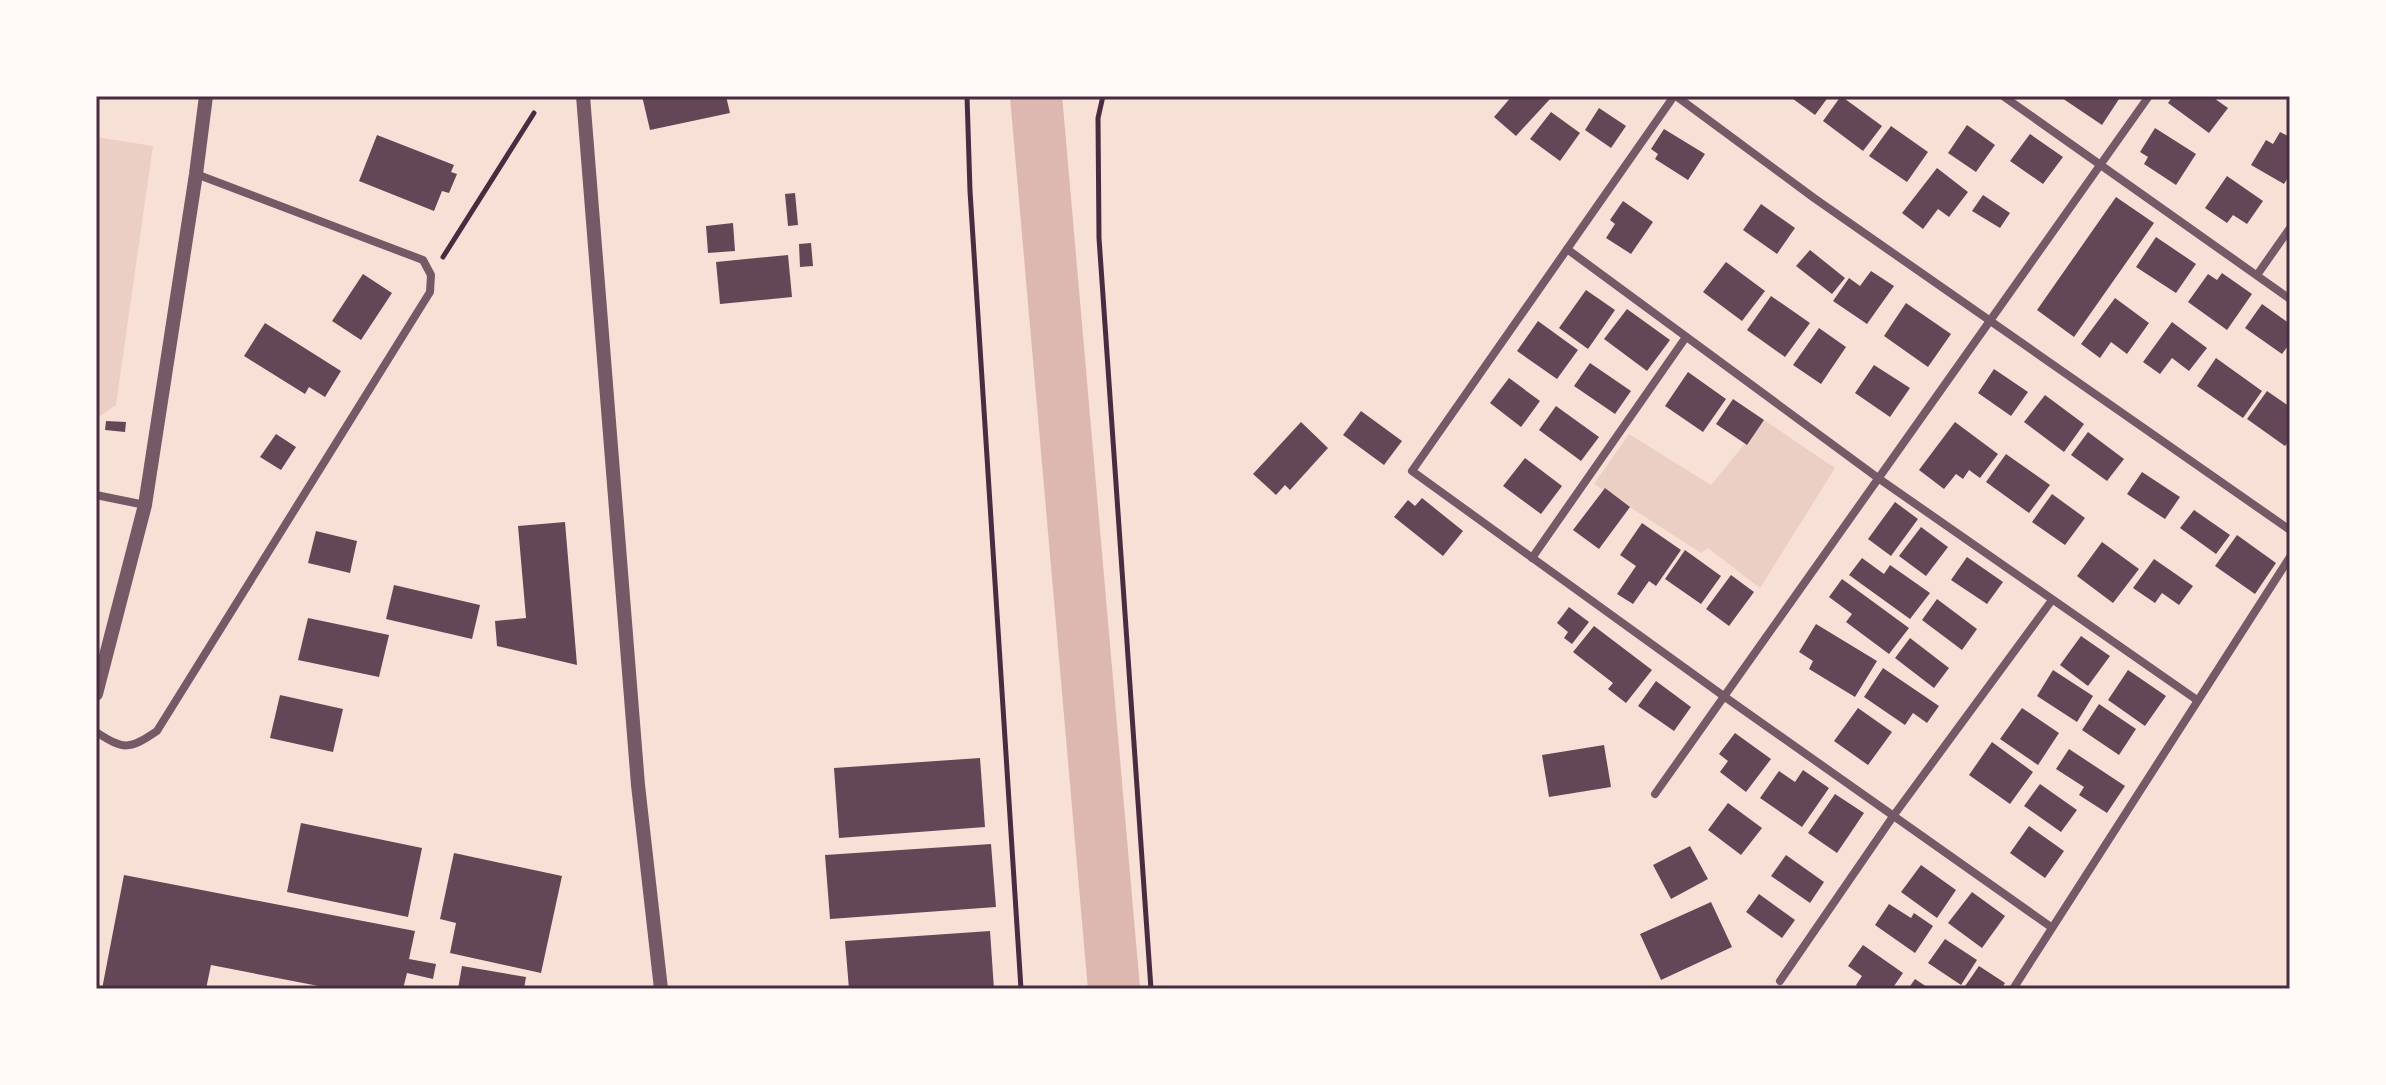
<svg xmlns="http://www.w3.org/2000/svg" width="2386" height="1085" font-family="Inter,sans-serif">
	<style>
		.green { fill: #ebcfc5 }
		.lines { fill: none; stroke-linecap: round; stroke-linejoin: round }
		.river { stroke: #dcb8b0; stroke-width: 52 }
		.building { fill: #644757 }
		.path { stroke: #4a2c40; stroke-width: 5 }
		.minor { stroke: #755966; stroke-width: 8 }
		.tertiary { stroke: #755966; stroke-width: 14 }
		.neatline { fill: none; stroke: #4a2c40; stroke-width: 3 }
	</style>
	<rect width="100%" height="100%" fill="#f7e1d7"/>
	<g class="green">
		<path d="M96 137 153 146 116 405 96 419Z"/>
		<path d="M1764 420 1835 468 1760 588 1708 548 1701 553 1594 484 1629 434 1711 485Z"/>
	</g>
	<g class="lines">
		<path class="river" d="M1036 96 1114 989"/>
	</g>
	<g class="building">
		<path d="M642 96H726L730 113 650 130Z"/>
		<path d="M1512 96H1546L1550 99 1516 136 1494 117Z"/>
		<path d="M1789 96H1829L1815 115Z"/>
		<path d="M1841 96 1882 126 1863 151 1823 121Z"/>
		<path d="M2059 96H2121L2102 125Z"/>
		<path d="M2173 96H2211L2228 108 2209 133 2168 103Z"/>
		<path d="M1599 108 1626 126 1611 148 1585 130Z"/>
		<path d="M1551 112 1580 133 1560 161 1530 139Z"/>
		<path d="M1967 125 1995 145 1976 172 1948 153Z"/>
		<path d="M1891 126 1928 152 1907 182 1869 156Z"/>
		<path d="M2155 128 2196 154 2176 185 2144 164 2148 157 2140 152Z"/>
		<path d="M1664 129 1705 154 1688 180 1655 159 1658 154 1651 149Z"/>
		<path d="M2280 132 2290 137V174L2284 184 2251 165 2266 140 2273 144Z"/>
		<path d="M2030 134 2063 157 2043 184 2010 161Z"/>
		<path d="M377 135 454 165 451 172 457 174 449 193 442 191 434 211 359 181Z"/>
		<path d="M1937 168 1968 192 1949 217 1938 209 1923 229 1902 213Z"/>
		<path d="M2227 176 2263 201 2247 224 2233 215 2227 223 2205 208Z"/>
		<path d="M795 193 798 225 788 226 785 194Z"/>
		<path d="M1983 195 2010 213 2000 228 1972 211Z"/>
		<path d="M2116 197 2154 223 2074 337 2037 310Z"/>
		<path d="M1623 201 1653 222 1631 254 1606 238 1615 224 1610 220Z"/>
		<path d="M1761 204 1795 228 1777 254 1743 230Z"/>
		<path d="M733 223 735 251 708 253 706 226Z"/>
		<path d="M2156 237 2196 264 2176 293 2136 267Z"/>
		<path d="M811 243 813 266 800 267 799 244Z"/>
		<path d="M1810 250 1845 278 1832 294 1796 266Z"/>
		<path d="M788 255 792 297 720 304 716 262Z"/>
		<path d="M1726 262 1765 291 1742 321 1703 292Z"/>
		<path d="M1871 271 1894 286 1867 324 1833 301 1849 278 1860 286Z"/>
		<path d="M2222 273 2252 294 2227 330 2188 302 2208 274 2217 280Z"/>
		<path d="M363 274 392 293 361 340 332 321Z"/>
		<path d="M1586 290 1615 310 1588 349 1559 328Z"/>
		<path d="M1771 296 1810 323 1785 357 1747 330Z"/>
		<path d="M2115 298 2149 323 2127 354 2111 342 2100 358 2081 344Z"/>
		<path d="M1906 303 1951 334 1928 367 1884 336Z"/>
		<path d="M2262 304 2290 324V343L2282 354 2245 328Z"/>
		<path d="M1627 309 1670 340 1647 371 1604 339Z"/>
		<path d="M1538 321 1578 350 1557 379 1517 351Z"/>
		<path d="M2172 322 2207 348 2189 371 2172 358 2160 374 2143 362Z"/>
		<path d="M265 323 341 371 325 397 309 387 305 394 244 356Z"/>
		<path d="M1819 328 1846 347 1821 384 1793 365Z"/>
		<path d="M2216 358 2262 391 2243 418 2197 386Z"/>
		<path d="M1590 363 1631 391 1615 414 1574 386Z"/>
		<path d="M1874 365 1910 388 1890 417 1855 393Z"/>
		<path d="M1994 369 2028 392 2011 416 1978 393Z"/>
		<path d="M1688 372 1726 399 1703 432 1665 406Z"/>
		<path d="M1509 378 1540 401 1521 427 1490 403Z"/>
		<path d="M2267 391 2290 407V440L2285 446 2247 419Z"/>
		<path d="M2045 395 2084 424 2064 452 2024 422Z"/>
		<path d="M1733 399 1764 420 1747 445 1716 424Z"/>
		<path d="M1556 406 1599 437 1581 461 1539 430Z"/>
		<path d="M1361 411 1402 441 1384 465 1343 435Z"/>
		<path d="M106 421 126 422 125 432 105 430Z"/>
		<path d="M1301 422 1328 448 1290 490 1285 485 1276 495 1253 474Z"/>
		<path d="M1955 422 1998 454 1980 478 1969 470 1963 479 1956 474 1944 489 1919 470Z"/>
		<path d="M2088 432 2124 459 2107 481 2071 455Z"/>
		<path d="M276 434 296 447 281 470 260 457Z"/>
		<path d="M2006 454 2050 485 2029 513 1986 482Z"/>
		<path d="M1525 458 1562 486 1541 514 1503 486Z"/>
		<path d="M2142 472 2180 497 2165 519 2127 494Z"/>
		<path d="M1605 488 1630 507 1599 549 1573 530Z"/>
		<path d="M2052 494 2085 518 2065 545 2032 522Z"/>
		<path d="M1422 498 1463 531 1443 556 1394 517 1408 500 1415 506Z"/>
		<path d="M1895 502 1918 519 1891 556 1868 539Z"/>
		<path d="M2194 510 2230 535 2216 554 2180 528Z"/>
		<path d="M565 522 577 665 497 646 495 621 526 618 518 526Z"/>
		<path d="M1642 523 1681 550 1656 586 1649 581 1633 604 1617 594 1636 566 1620 555Z"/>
		<path d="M1921 527 1948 547 1926 576 1899 556Z"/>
		<path d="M316 531 357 541 350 573 308 563Z"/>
		<path d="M2237 535 2276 563 2255 594 2215 566Z"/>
		<path d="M2102 542 2139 569 2113 603 2077 576Z"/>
		<path d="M1685 550 1721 576 1701 604 1665 579Z"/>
		<path d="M1967 557 2003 582 1987 604 1951 580Z"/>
		<path d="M1862 558 1884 574 1890 565 1930 593 1910 619 1849 575Z"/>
		<path d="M2154 559 2193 586 2179 605 2162 593 2155 603 2133 588Z"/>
		<path d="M1731 575 1754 592 1729 626 1706 609Z"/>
		<path d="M1842 579 1909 628 1889 654 1846 622 1852 614 1829 597Z"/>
		<path d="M394 585 480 605 472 639 386 619Z"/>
		<path d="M1937 599 1977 629 1962 650 1922 620Z"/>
		<path d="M1569 607 1589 622 1572 644 1564 638 1568 632 1557 623Z"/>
		<path d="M308 618 389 635 379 677 298 660Z"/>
		<path d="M1816 624 1877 661 1855 697 1809 669 1813 661 1799 652Z"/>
		<path d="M1594 626 1652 670 1626 703 1608 689 1613 683 1573 652Z"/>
		<path d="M2081 636 2110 656 2088 686 2060 665Z"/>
		<path d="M1910 638 1949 668 1934 688 1895 658Z"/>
		<path d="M1883 668 1939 706 1927 723 1913 713 1905 725 1864 697Z"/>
		<path d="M2053 670 2093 696 2077 722 2037 696Z"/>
		<path d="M2128 670 2166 696 2145 726 2108 700Z"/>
		<path d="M1656 681 1691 707 1674 731 1638 706Z"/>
		<path d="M280 695 343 709 333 752 270 738Z"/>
		<path d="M2099 704 2136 729 2119 755 2082 730Z"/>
		<path d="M1858 708 1892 732 1868 765 1834 741Z"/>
		<path d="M2022 708 2059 733 2038 765 2000 739Z"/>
		<path d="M1735 733 1771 759 1746 792 1720 772 1728 761 1719 754Z"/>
		<path d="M1992 742 2033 772 2010 804 1969 775Z"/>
		<path d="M1604 745 1611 787 1549 797 1542 755Z"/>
		<path d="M2069 749 2125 786 2107 813 2079 795 2084 787 2056 769Z"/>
		<path d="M980 758 985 827 839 838 834 768Z"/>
		<path d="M1803 770 1829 788 1802 827 1760 798 1779 771 1795 782Z"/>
		<path d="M2040 784 2077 810 2061 832 2024 806Z"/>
		<path d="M1835 794 1864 813 1837 853 1808 833Z"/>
		<path d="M1728 803 1762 828 1741 855 1708 830Z"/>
		<path d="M301 823 422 848 408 917 287 892Z"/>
		<path d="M2029 826 2064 851 2045 878 2010 853Z"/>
		<path d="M991 844 996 907 830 919 825 855Z"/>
		<path d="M1690 846 1708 879 1671 899 1653 865Z"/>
		<path d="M454 853 562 876 541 973 450 953 456 923 440 919Z"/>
		<path d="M1786 855 1824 882 1810 903 1771 876Z"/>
		<path d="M1921 865 1956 890 1937 918 1901 892Z"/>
		<path d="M124 875 415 931 409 959 436 964 433 979 407 973 403 989H334L211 965 206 989H102Z"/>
		<path d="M1972 892 2005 916 1982 948 1948 923Z"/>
		<path d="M1759 894 1795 920 1782 938 1746 912Z"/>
		<path d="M1711 902 1732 947 1661 980 1640 934Z"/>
		<path d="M1889 904 1911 918 1914 913 1933 926 1915 953 1875 925Z"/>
		<path d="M990 931 994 989H849L845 941Z"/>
		<path d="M1945 939 1977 960 1961 985 1928 963Z"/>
		<path d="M1863 945 1903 973 1892 989H1861L1856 985 1862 976 1848 966Z"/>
		<path d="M462 966 526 977 524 989H458Z"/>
		<path d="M1979 966 2005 983 2001 989H1963Z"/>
		<path d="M1915 979 1930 989H1908Z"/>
	</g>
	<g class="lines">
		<g class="path">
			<path d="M967 96 970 191 1021 989"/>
			<path d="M1103 96 1098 118 1099 238 1151 989"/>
			<path d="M443 257 534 113"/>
		</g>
		<g class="minor">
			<path d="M1674 96 1412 471 1725 697 2051 927"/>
			<path d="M1676 96 1814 198 2290 530"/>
			<path d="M2003 96 2290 299"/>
			<path d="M1567 249 1878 478 2197 700"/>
			<path d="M2257 275 2290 228"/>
			<path d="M96 495 145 505"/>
			<path d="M1532 558 1686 337"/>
			<path d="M96 732C124 750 129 750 157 731L430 292 431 275 423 260 196 174"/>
			<path d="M1655 794 2149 96"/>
			<path d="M1780 981 1894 815 2052 600"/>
			<path d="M2013 989 2290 557"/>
		</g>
		<g class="tertiary">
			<path d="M583 96 638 785 661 989"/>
			<path d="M96 694 145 505 196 174 206 96"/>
		</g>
	</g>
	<rect width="2386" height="1085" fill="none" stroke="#fffaf5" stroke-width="196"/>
	<rect x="98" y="98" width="2190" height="889" class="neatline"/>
</svg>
